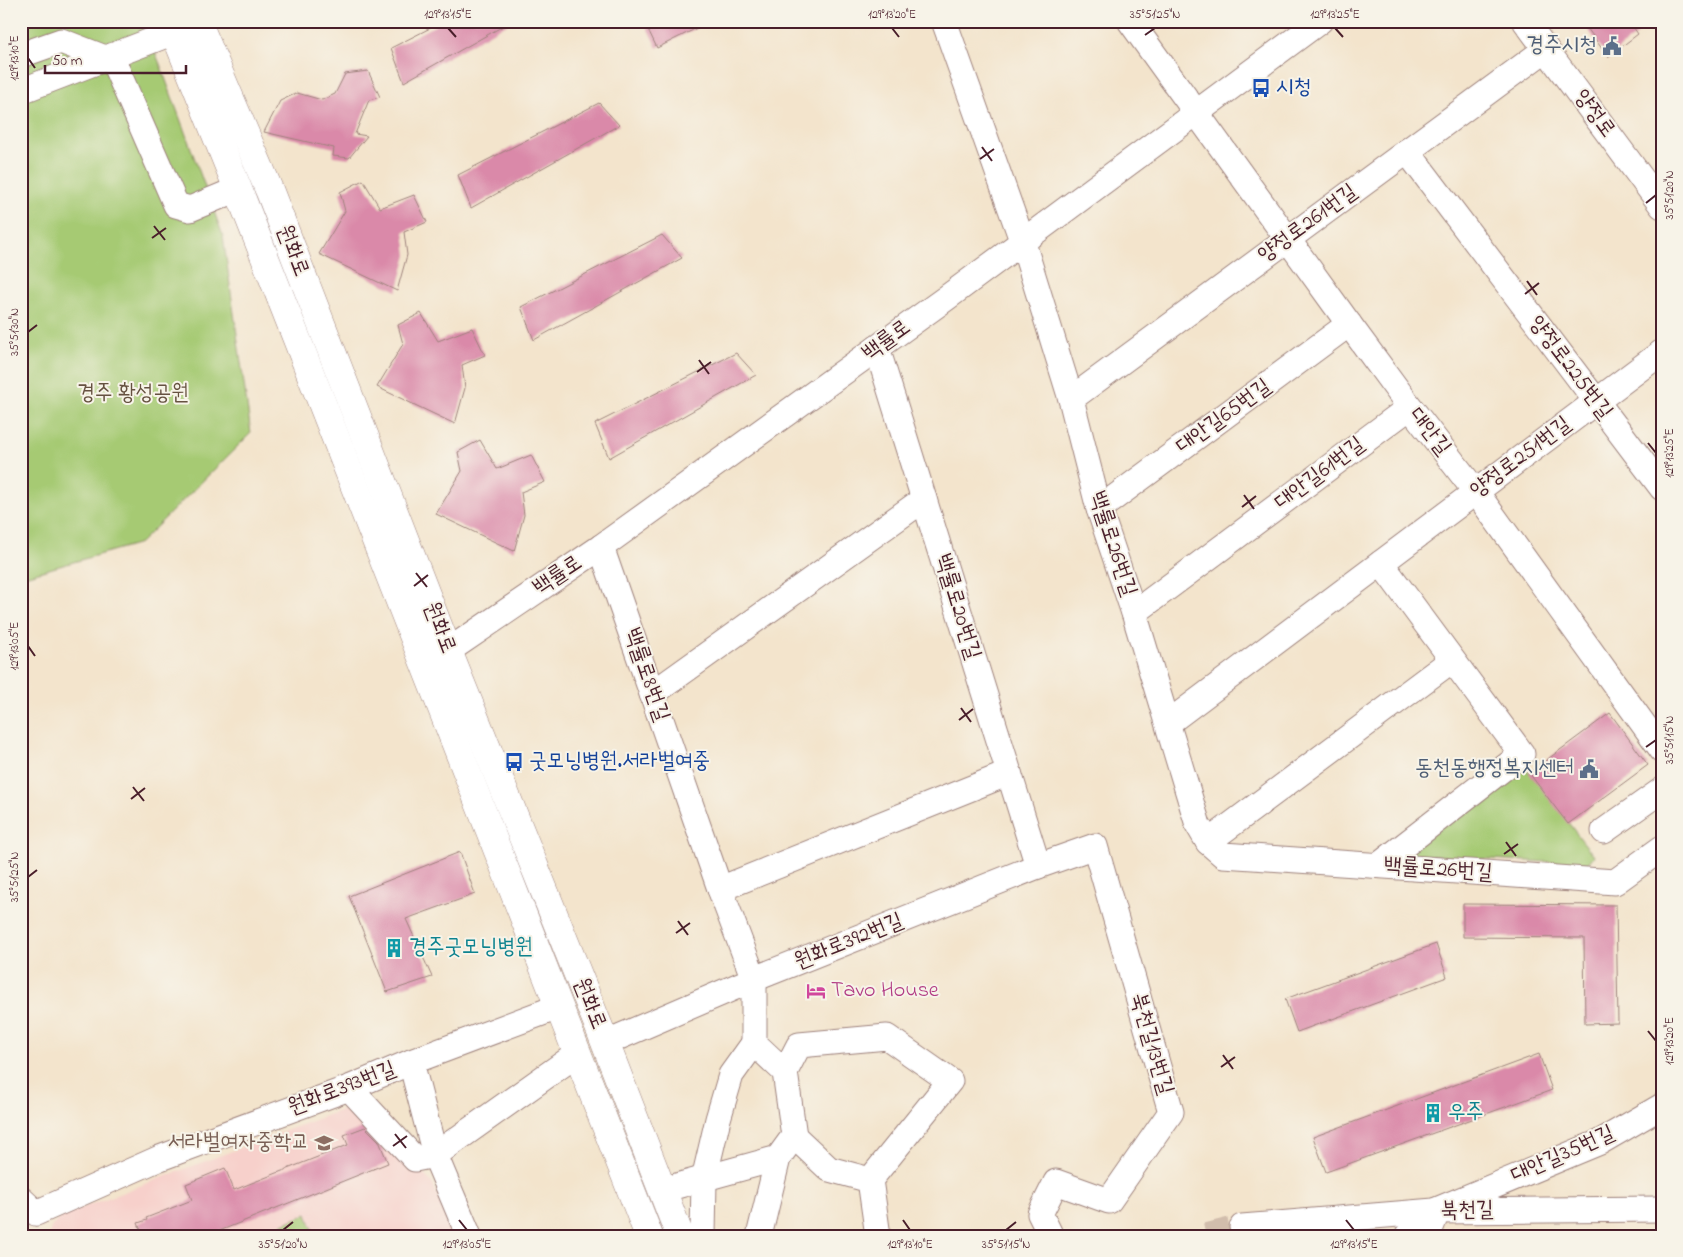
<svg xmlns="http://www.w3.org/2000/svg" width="1683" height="1257" font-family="'Indie Flower','Poor Story',sans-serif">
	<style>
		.built { fill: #f7d0cb }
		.green { fill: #a6ca73; stroke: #78744f }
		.building { fill: #da89a9 }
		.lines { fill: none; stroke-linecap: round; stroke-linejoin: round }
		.minor-tunnel { stroke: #d1bdac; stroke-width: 25; stroke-dasharray: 25 12; stroke-linecap: butt }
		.minor-casing { stroke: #9e827c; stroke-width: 27 }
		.major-casing { stroke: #9e827c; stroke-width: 29 }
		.minor { stroke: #fff; stroke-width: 25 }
		.major { stroke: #fff; stroke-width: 28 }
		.ticks { fill: none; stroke: #4a1f2b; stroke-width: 2 }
		.labels { text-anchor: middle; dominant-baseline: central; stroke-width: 4; stroke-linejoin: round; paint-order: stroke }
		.service-label { font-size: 22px; fill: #4e5e75; stroke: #f7f3e8; text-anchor: end }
		.transit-label { font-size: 22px; fill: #164399; stroke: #f7f3e8; text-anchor: start }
		.street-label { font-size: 22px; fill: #4a1f2b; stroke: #f7f3e8 }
		.park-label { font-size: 22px; fill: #665241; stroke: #f7f3e8 }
		.culture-label { font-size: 22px; fill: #0d838f; stroke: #f7f3e8; text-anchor: start }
		.hotel-label { font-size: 22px; fill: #b23c85; stroke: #f7f3e8; text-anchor: start }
		.education-label { font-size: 22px; fill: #785e54; stroke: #f7f3e8; text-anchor: end }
		.neatline { fill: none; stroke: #4a1f2b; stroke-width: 2 }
		.ticks-label { font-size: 12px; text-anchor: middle; fill: #4a1f2b }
	</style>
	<rect width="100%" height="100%" fill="#f7f3e8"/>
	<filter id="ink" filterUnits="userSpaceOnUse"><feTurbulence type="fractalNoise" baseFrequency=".02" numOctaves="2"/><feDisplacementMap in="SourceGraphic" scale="10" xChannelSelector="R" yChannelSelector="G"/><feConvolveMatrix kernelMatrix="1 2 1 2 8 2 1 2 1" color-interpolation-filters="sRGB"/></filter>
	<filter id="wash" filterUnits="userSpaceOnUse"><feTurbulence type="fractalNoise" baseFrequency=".0096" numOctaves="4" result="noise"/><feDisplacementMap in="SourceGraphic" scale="20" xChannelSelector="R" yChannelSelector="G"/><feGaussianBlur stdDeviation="1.12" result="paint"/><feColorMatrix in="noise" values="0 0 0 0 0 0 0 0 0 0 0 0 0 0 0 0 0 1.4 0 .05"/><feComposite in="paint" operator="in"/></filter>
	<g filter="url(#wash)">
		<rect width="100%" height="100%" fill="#f3e4cc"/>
		<path class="built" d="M357 1104 432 1183 456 1236H48L52 1226 63 1215Z"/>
		<g class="green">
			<path d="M21 21H142L160 64 223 236 251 433 140 543 21 577Z"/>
			<path d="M1525 767 1594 856 1587 864 1393 854Z"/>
			<path d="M307 1214 315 1236H253Z"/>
		</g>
		<g id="blocks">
			<g class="building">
				<path d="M444 21H512L404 82 391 48Z"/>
				<path d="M644 21H711L657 48Z"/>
				<path d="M1582 21H1629L1638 34 1608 57Z"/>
				<path d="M368 71 380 97 369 100 355 134 367 136 349 158 333 156 334 148 264 132 280 101 297 93 322 100 335 94 345 74Z"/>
				<path d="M599 103 619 125 471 208 458 175Z"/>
				<path d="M363 180 380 208 414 195 427 222 404 232 407 255 397 291 319 254 345 211 340 192Z"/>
				<path d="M662 235 682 258 534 340 521 307Z"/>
				<path d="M421 313 438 341 472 328 485 355 462 365 465 388 455 424 377 387 403 344 398 325Z"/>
				<path d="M736 353 756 375 609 458 595 424Z"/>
				<path d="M480 440 497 469 531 455 545 482 521 492 524 515 514 551 436 514 462 471 458 452Z"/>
				<path d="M1610 713 1648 765 1568 824 1529 773Z"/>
				<path d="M460 852 475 894 406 919 432 977 387 992 349 896Z"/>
				<path d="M1463 904 1616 905 1618 1023 1585 1024 1584 938 1463 937Z"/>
				<path d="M1436 944 1447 977 1297 1032 1285 999Z"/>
				<path d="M1539 1054 1552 1090 1326 1172 1313 1137Z"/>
				<path d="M365 1127 379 1141 388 1163 207 1236H143L138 1223 147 1220 146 1218 192 1200 186 1184 225 1168 234 1190 348 1145 344 1135Z"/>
			</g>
		</g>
	</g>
	<g filter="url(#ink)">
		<use href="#blocks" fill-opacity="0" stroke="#9e827c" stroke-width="1"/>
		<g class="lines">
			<path class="minor-tunnel" d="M1206 1236 1242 1227"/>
			<g class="minor-casing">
				<g id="minor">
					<path d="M944 21 1023 243 1071 399 1099 509 1134 613 1198 825 1208 842 1223 855 1615 882 1662 848"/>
					<path d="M1130 21 1349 324 1410 407 1476 492 1662 750"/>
					<path d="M1525 21 1662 206"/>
					<path d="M21 55 61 41 105 58"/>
					<path d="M111 56 176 205 190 209 238 189"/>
					<path d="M21 91 174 32"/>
					<path d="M1407 151 1662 488"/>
					<path d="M877 348 1038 866"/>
					<path d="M1071 399 1546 49"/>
					<path d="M1099 509 1349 324"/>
					<path d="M601 547 720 889 754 979V1043"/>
					<path d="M1134 613 1410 407"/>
					<path d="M448 651 601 547 945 299 1320 21"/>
					<path d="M652 694 924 499"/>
					<path d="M1168 723 1662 352"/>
					<path d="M1604 831 1662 790"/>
					<path d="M1208 842 1452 660"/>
					<path d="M1379 865 1522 754 1381 563"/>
					<path d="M720 889 1009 773"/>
					<path d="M605 1043 754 979 1038 866 1095 846 1171 1112 1109 1201 1056 1182 1040 1214 1051 1236"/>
					<path d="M411 1062 435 1155 469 1236"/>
					<path d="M785 1072 799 1045 887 1037 950 1081 870 1180"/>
					<path d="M349 1088 415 1159 435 1155 577 1054"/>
					<path d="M794 1136 829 1169 870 1180 878 1236"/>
					<path d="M662 1190 778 1158 794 1136 785 1072 754 1043"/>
					<path d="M21 1199 36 1213 160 1158 349 1088 411 1062 558 1007"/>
					<path d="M1242 1227 1434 1211 1662 1209"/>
					<path d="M703 1236 704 1179 718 1119 731 1075 754 1043"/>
					<path d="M759 1236 778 1158"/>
					<path d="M1407 1236 1430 1230 1434 1220V1211L1600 1142 1662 1106"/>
				</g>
			</g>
			<g class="major-casing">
				<g id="major">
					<path d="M170 21 238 189 649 1236"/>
					<path d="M197 21 270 192 448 651 601 1032 680 1236"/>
				</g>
			</g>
			<use href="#minor" class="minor"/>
			<use href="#major" class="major"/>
		</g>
	</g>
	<path class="ticks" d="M448 28 456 37M892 28 899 37M1335 28 1343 37M1145 35 1155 28M28 58 35 68M982 147 992 161M980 159 994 149M1646 203 1656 195M154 226 165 240M152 238 166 228M1527 281 1537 295M1525 294 1539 283M28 332 37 325M699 360 709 374M697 372 711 362M1648 443 1656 453M1244 495 1254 509M1242 507 1256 496M416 573 427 587M414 586 428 575M28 646 35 656M961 708 971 722M959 720 973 709M1646 747 1656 740M133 787 144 801M131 799 145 788M1506 842 1516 856M1504 854 1518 844M28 877 37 870M678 921 688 935M676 933 690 923M1648 1031 1656 1041M1223 1055 1233 1069M1221 1067 1235 1057M395 1134 406 1148M393 1146 407 1136M459 1220 467 1230M903 1220 910 1230M1346 1220 1354 1230M283 1230 293 1222M1006 1230 1016 1222"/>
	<defs>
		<g id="civic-bare" transform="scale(1.5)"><path d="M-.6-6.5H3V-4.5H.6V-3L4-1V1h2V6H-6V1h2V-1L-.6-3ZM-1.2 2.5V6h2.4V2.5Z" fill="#5c6f8a" stroke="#f7f3e8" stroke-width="2.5" paint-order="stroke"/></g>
		<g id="bus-bare" transform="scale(1.5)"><path d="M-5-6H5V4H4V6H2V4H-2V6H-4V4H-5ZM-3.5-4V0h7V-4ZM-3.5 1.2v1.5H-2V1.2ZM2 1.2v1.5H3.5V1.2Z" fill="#1a4fb4" stroke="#f7f3e8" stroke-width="2.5" paint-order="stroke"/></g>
		<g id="building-bare" transform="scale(1.5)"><path d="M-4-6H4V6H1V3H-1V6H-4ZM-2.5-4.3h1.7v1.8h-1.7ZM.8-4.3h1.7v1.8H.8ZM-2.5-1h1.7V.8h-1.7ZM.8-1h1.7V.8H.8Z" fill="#0f9aa8" stroke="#f7f3e8" stroke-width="2.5" paint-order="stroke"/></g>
		<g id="hotel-bare" transform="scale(1.5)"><path d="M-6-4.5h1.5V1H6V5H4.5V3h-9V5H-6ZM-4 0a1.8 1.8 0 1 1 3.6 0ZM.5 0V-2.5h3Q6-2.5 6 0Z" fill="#d1479c" stroke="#f7f3e8" stroke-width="2.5" paint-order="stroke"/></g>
		<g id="school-bare" transform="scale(1.5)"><path d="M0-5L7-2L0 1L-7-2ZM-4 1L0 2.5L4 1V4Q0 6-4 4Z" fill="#8d6e63" stroke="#f7f3e8" stroke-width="2.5" paint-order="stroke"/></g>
	</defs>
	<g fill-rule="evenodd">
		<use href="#civic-bare" x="1612" y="46"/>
		<use href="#bus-bare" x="1261" y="88"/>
		<use href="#bus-bare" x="514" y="762"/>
		<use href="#civic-bare" x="1589" y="769"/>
		<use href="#building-bare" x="394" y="948"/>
		<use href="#hotel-bare" x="816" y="991"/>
		<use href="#building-bare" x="1433" y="1113"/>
		<use href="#school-bare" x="324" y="1143"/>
	</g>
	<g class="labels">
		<g class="service-label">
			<text x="1597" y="46">경주시청</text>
			<text x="1574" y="769">동천동행정복지센터</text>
		</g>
		<g class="transit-label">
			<text x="1276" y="88">시청</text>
			<text x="529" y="762">굿모닝병원.서라벌여중</text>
		</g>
		<g class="street-label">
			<text transform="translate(1594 114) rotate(54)">양정로</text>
			<text transform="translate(1308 224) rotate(-36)">양정로261번길</text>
			<text transform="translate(292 251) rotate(69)">원화로</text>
			<text transform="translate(887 341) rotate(-36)">백률로</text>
			<text transform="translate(1570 368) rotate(53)">양정로225번길</text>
			<text transform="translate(1224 417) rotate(-36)">대안길65번길</text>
			<text transform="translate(1429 432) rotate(52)">대안길</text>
			<text transform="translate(1521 458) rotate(-37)">양정로251번길</text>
			<text transform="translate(1320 474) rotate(-37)">대안길61번길</text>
			<text transform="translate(1112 544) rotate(72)">백률로26번길</text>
			<text transform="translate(558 576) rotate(-34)">백률로</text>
			<text transform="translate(957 607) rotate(73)">백률로20번길</text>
			<text transform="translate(439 628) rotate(69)">원화로</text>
			<text transform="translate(646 675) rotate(71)">백률로8번길</text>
			<text transform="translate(1438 870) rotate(4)">백률로26번길</text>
			<text transform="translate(849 942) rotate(-22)">원화로392번길</text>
			<text transform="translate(589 1004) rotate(68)">원화로</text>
			<text transform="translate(1151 1044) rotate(74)">북천길13번길</text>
			<text transform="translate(342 1089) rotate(-21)">원화로393번길</text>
			<text transform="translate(1563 1155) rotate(-24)">대안길35번길</text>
			<text transform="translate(1467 1211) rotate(-1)">북천길</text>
		</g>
		<g class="park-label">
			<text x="133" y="394">경주 황성공원</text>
		</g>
		<g class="culture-label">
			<text x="409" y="948">경주굿모닝병원</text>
			<text x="1448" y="1113">우주</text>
		</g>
		<g class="hotel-label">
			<text x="831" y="991">Tavo House</text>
		</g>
		<g class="education-label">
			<text x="309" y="1143">서라벌여자중학교</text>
		</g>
	</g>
	<rect width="1683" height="1257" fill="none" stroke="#f7f3e8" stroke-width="55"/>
	<path d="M45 65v8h141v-8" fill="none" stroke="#4a1f2b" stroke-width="2.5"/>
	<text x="52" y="65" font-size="15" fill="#4a1f2b" stroke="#f7f3e8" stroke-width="4" paint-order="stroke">50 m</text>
	<rect x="28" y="28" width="1628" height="1202" class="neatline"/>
	<g class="ticks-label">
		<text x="448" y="18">129°13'15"E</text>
		<text x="892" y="18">129°13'20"E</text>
		<text x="1155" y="18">35°51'25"N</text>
		<text x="1335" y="18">129°13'25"E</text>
		<text transform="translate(14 58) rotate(-90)" y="4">129°13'10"E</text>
		<text transform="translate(1669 195) rotate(-90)" y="4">35°51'20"N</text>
		<text transform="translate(14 332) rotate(-90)" y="4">35°51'30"N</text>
		<text transform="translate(1669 453) rotate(-90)" y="4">129°13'25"E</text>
		<text transform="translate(14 646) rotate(-90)" y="4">129°13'05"E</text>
		<text transform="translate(1669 740) rotate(-90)" y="4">35°51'15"N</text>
		<text transform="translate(14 877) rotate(-90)" y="4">35°51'25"N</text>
		<text transform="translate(1669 1041) rotate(-90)" y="4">129°13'20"E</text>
		<text x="283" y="1248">35°51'20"N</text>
		<text x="467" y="1248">129°13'05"E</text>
		<text x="910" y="1248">129°13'10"E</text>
		<text x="1006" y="1248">35°51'15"N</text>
		<text x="1354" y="1248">129°13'15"E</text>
	</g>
</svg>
